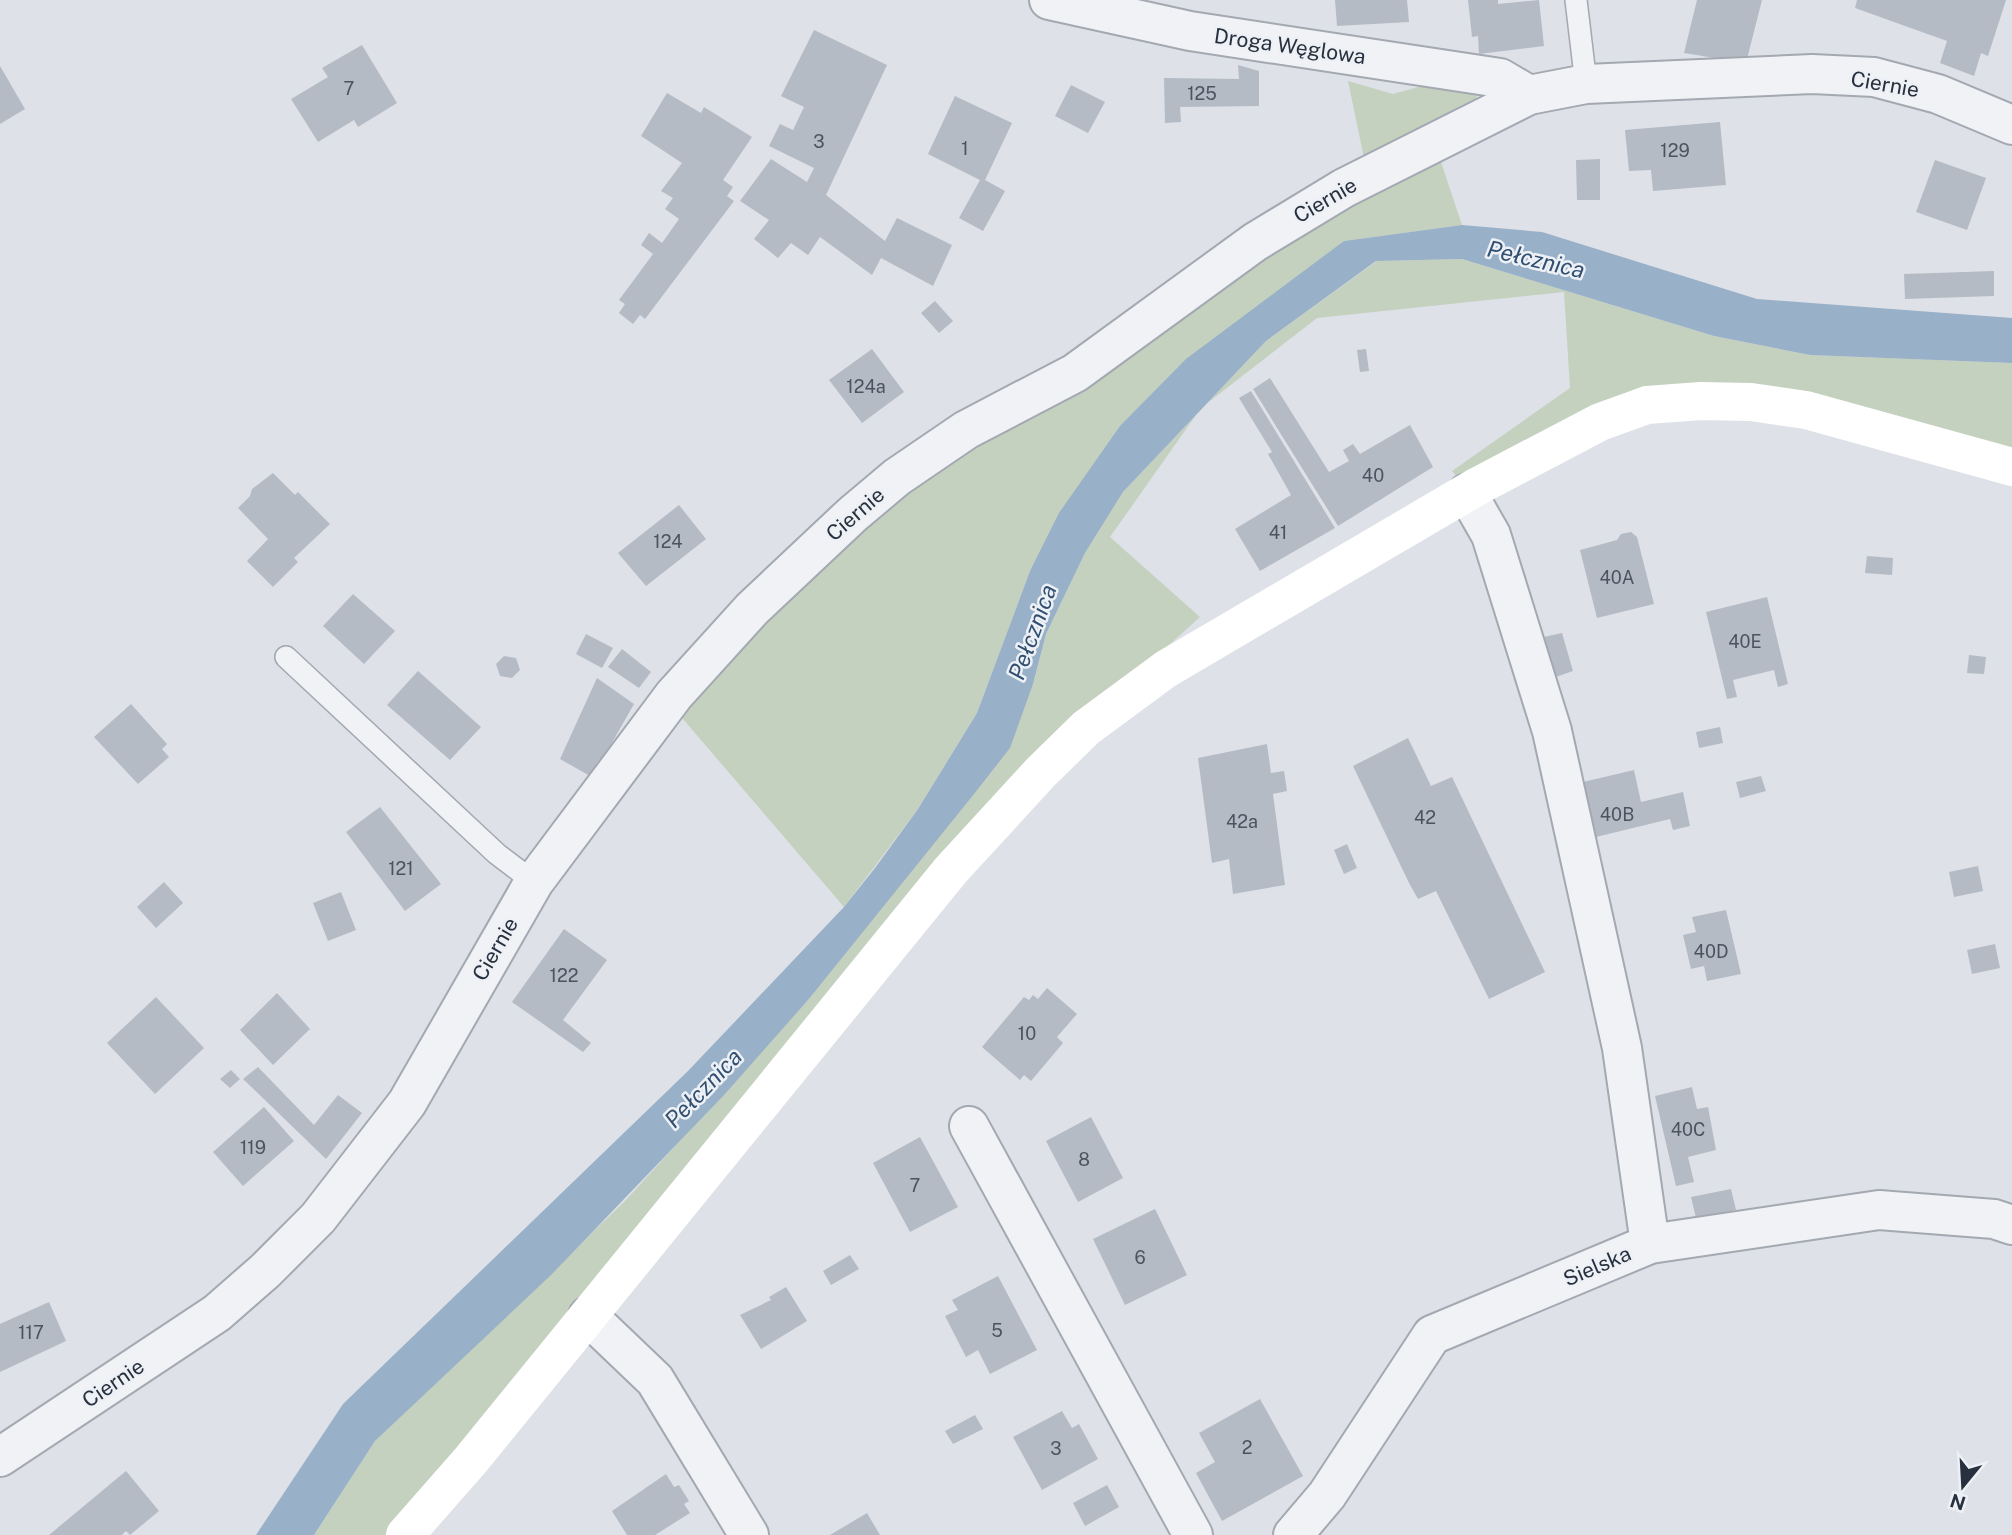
<svg xmlns="http://www.w3.org/2000/svg" width="2012" height="1535" font-family="'Public Sans',sans-serif">
	<style>
		.green { fill: #c4d1bf }
		.water { fill: #98b0c8 }
		.building { fill: #b5bbc4 }
		.lines { fill: none; stroke-linecap: round; stroke-linejoin: round }
		.lane-casing { stroke: #a3a8b1; stroke-width: 24 }
		.street-casing { stroke: #a3a8b1; stroke-width: 42 }
		.lane { stroke: #f0f2f6; stroke-width: 21 }
		.street { stroke: #f0f2f6; stroke-width: 38 }
		.secondary { stroke: #fff; stroke-width: 38 }
		.labels { text-anchor: middle; dominant-baseline: central; stroke-width: 5; stroke-linejoin: round; paint-order: stroke }
		.number-label { font-size: 18px; fill: #4a5360 }
		.street-label { font-size: 21px; fill: #27303e; stroke: #edf0f5 }
		.water-label { font-size: 23px; font-style: italic; fill: #314f71; stroke: #edf0f5 }
	</style>
	<rect width="100%" height="100%" fill="#dee1e7"/>
	<g class="green">
		<path d="M1348 81 1393 94 1433 83 1473 86 1478 101 1364 158Z"/>
		<path d="M1437 150 1462 225 1344 241 1030 571 977 713 918 809 844 907 677 712 862 522 1227 276Z"/>
		<path d="M1462 259 1714 336 1810 355 2012 363V451L1752 385 1458 478 1452 471 1570 388 1564 292 1317 318 1201 408 1110 537 1200 617 1158 655 385 1535H314L375 1441 625 1201 808 1000 1033 684 1046 634 1085 553 1123 492 1266 341 1377 261Z"/>
	</g>
	<path class="water" d="M1462 225 1542 232 1757 299 2012 318V363L1810 355 1714 336 1462 259 1376 261 1266 341 1123 492 1085 553 1046 634 1033 684 1010 748 974 794 808 1000 724 1095 552 1274 375 1441 314 1535H256L343 1404 688 1071 844 907 875 868 918 809 977 713 1030 571 1059 513 1120 426 1186 359 1344 241Z"/>
	<g class="building">
		<path d="M1335 0H1407L1409 22 1337 26Z"/>
		<path d="M1468 0H1498V4L1539 0 1544 46 1479 54 1478 36 1472 37Z"/>
		<path d="M1697 0H1762L1746 63 1684 53Z"/>
		<path d="M1857 0H2006L1988 56 1981 53 1974 76 1940 63 1947 41 1855 8Z"/>
		<path d="M814 30 887 65 826 195 885 241 897 218 952 245 933 286 881 258 872 275 820 237 808 255 791 243 778 258 754 239 769 220 740 201 771 159 807 182 814 168 769 146 780 124 793 130 804 107 781 96Z"/>
		<path d="M362 45 397 103 358 127 354 120 318 142 291 99 328 77 322 68Z"/>
		<path d="M1238 65 1259 71V106L1180 107 1181 122 1165 123 1164 78 1239 79Z"/>
		<path d="M0 66 25 109 0 124Z"/>
		<path d="M1071 85 1105 102 1088 133 1055 116Z"/>
		<path d="M667 93 701 113 704 107 752 137 723 180 733 187 727 196 734 201 645 319 640 315 633 324 619 313 625 304 619 300 653 254 641 245 649 233 662 243 679 219 665 209 673 198 661 191 682 163 641 136Z"/>
		<path d="M955 96 1012 123 985 180 1005 191 983 231 959 218 980 180 928 154Z"/>
		<path d="M1720 122 1726 185 1653 191 1651 170 1629 171 1625 130Z"/>
		<path d="M1600 159V200H1577L1576 160Z"/>
		<path d="M1935 160 1986 178 1967 230 1916 212Z"/>
		<path d="M1994 271V296L1905 299 1904 274Z"/>
		<path d="M935 301 953 321 939 333 921 313Z"/>
		<path d="M872 349 904 392 862 423 829 380Z"/>
		<path d="M1366 349 1369 371 1360 372 1357 350Z"/>
		<path d="M1270 378 1329 472 1349 461 1343 450 1353 444 1360 454 1410 425 1433 467 1338 526 1253 389Z"/>
		<path d="M1251 391 1335 528 1260 571 1235 529 1291 495 1268 454 1272 452 1239 398Z"/>
		<path d="M273 473 295 495 298 492 330 524 294 558 298 562 273 587 247 561 268 539 238 508 250 496 252 489Z"/>
		<path d="M679 505 706 539 646 586 618 553Z"/>
		<path d="M1631 532 1637 537 1654 604 1597 618 1580 550 1617 540 1621 534Z"/>
		<path d="M1867 556 1893 558 1892 575 1865 573Z"/>
		<path d="M353 594 395 631 364 664 323 626Z"/>
		<path d="M1767 597 1788 684 1778 687 1774 670 1733 680 1737 697 1727 699 1706 612Z"/>
		<path d="M1562 633 1573 671 1547 680 1535 639Z"/>
		<path d="M586 634 613 648 602 668 576 654Z"/>
		<path d="M622 649 651 672 639 688 608 667Z"/>
		<path d="M1969 655 1986 657 1984 674 1967 673Z"/>
		<path d="M504 656 516 658 520 670 512 678 500 676 496 664Z"/>
		<path d="M418 671 481 727 450 760 387 705Z"/>
		<path d="M597 678 634 704 601 762 598 761 590 776 560 759Z"/>
		<path d="M131 704 167 744 162 749 169 757 138 784 94 737Z"/>
		<path d="M1720 727 1723 743 1699 748 1696 732Z"/>
		<path d="M1408 738 1431 786 1452 777 1545 972 1489 999 1436 891 1418 899 1409 883 1353 766Z"/>
		<path d="M1267 744 1271 773 1284 771 1287 791 1273 794 1285 885 1233 894 1229 859 1212 863 1198 758Z"/>
		<path d="M1634 770 1641 802 1683 792 1690 826 1673 830 1670 819 1596 837 1583 782Z"/>
		<path d="M1761 776 1766 791 1740 798 1736 782Z"/>
		<path d="M380 807 441 884 405 911 346 832Z"/>
		<path d="M1347 844 1357 868 1344 874 1334 850Z"/>
		<path d="M1978 866 1983 891 1954 897 1949 872Z"/>
		<path d="M164 882 183 903 156 928 137 907Z"/>
		<path d="M341 892 356 930 328 941 313 903Z"/>
		<path d="M1726 910 1741 974 1707 981 1704 966 1691 969 1683 935 1696 932 1692 917Z"/>
		<path d="M564 929 607 960 563 1020 591 1043 583 1052 512 1002Z"/>
		<path d="M1995 944 2000 968 1972 974 1967 950Z"/>
		<path d="M1047 988 1077 1014 1057 1037 1063 1043 1031 1081 1024 1075 1020 1080 982 1047 1024 997 1029 1000 1033 995 1038 999Z"/>
		<path d="M277 993 310 1029 273 1065 240 1030Z"/>
		<path d="M156 997 204 1048 155 1094 107 1043Z"/>
		<path d="M258 1067 314 1125 338 1095 362 1113 326 1159 243 1079Z"/>
		<path d="M231 1070 240 1079 230 1088 220 1079Z"/>
		<path d="M1692 1087 1697 1109 1708 1107 1716 1150 1688 1157 1694 1182 1676 1186 1655 1096Z"/>
		<path d="M264 1107 294 1141 243 1186 213 1152Z"/>
		<path d="M1091 1117 1123 1178 1078 1202 1046 1141Z"/>
		<path d="M920 1137 958 1207 910 1232 873 1163Z"/>
		<path d="M1731 1189 1736 1210 1696 1218 1691 1197Z"/>
		<path d="M1155 1209 1187 1275 1125 1305 1093 1239Z"/>
		<path d="M850 1255 859 1269 831 1285 823 1271Z"/>
		<path d="M998 1276 1037 1350 990 1374 978 1350 966 1357 945 1316 958 1310 952 1300Z"/>
		<path d="M786 1287 807 1321 761 1349 740 1315 771 1300 769 1297Z"/>
		<path d="M49 1302 66 1341 0 1372V1324Z"/>
		<path d="M1260 1399 1303 1476 1222 1521 1196 1473 1215 1462 1199 1433Z"/>
		<path d="M1062 1411 1072 1428 1079 1424 1098 1459 1042 1490 1013 1437Z"/>
		<path d="M975 1415 983 1429 953 1444 945 1431Z"/>
		<path d="M126 1471 159 1511 130 1535 126 1531 122 1535H49Z"/>
		<path d="M666 1474 674 1487 679 1485 689 1501 684 1504 690 1513 655 1535H627L612 1511Z"/>
		<path d="M1107 1485 1119 1507 1085 1526 1073 1503Z"/>
		<path d="M867 1513 880 1535H830Z"/>
	</g>
	<g class="lines">
		<g class="lane-casing">
			<g id="lane">
				<path d="M1576 0 1586 84"/>
				<path d="M286 657 497 854 534 882"/>
			</g>
		</g>
		<g class="street-casing">
			<g id="street">
				<path d="M1049 0 1190 31 1500 78 1529 95"/>
				<path d="M1467 493 1491 535 1552 731 1622 1048 1650 1244"/>
				<path d="M969 1126 1193 1535"/>
				<path d="M588 1316 655 1380 749 1535"/>
				<path d="M0 1457 217 1313 265 1271 318 1218 407 1103 534 882 674 695 752 609 853 514 897 477 966 430 1075 373 1255 242 1344 188 1529 95 1586 84 1812 74 1874 77 1938 94 2012 125"/>
				<path d="M1293 1535 1327 1495 1432 1335 1650 1244 1879 1210 1994 1219 2012 1225"/>
			</g>
		</g>
		<use href="#lane" class="lane"/>
		<use href="#street" class="street"/>
		<path class="secondary" d="M405 1535 470 1461 951 870 1041 772 1086 728 1166 669 1478 486 1600 422 1647 405 1701 401 1751 402 1806 410 2012 467"/>
	</g>
	<g class="labels">
		<g class="number-label">
			<text x="349" y="88">7</text>
			<text x="1202" y="93">125</text>
			<text x="819" y="141">3</text>
			<text x="965" y="148">1</text>
			<text x="1675" y="150">129</text>
			<text x="866" y="386">124a</text>
			<text x="1373" y="475">40</text>
			<text x="1278" y="532">41</text>
			<text x="668" y="541">124</text>
			<text x="1617" y="577">40A</text>
			<text x="1745" y="641">40E</text>
			<text x="1617" y="814">40B</text>
			<text x="1425" y="817">42</text>
			<text x="1242" y="821">42a</text>
			<text x="401" y="868">121</text>
			<text x="1711" y="951">40D</text>
			<text x="564" y="975">122</text>
			<text x="1027" y="1033">10</text>
			<text x="1688" y="1129">40C</text>
			<text x="253" y="1147">119</text>
			<text x="1084" y="1159">8</text>
			<text x="915" y="1185">7</text>
			<text x="1140" y="1257">6</text>
			<text x="997" y="1330">5</text>
			<text x="31" y="1332">117</text>
			<text x="1247" y="1447">2</text>
			<text x="1056" y="1448">3</text>
		</g>
		<g class="street-label">
			<text transform="translate(1290 46) rotate(8)">Droga Węglowa</text>
			<text transform="translate(1885 84) rotate(10)">Ciernie</text>
			<text transform="translate(1325 200) rotate(-30)">Ciernie</text>
			<text transform="translate(855 514) rotate(-41)">Ciernie</text>
			<text transform="translate(495 949) rotate(-60)">Ciernie</text>
			<text transform="translate(1597 1266) rotate(-23)">Sielska</text>
			<text transform="translate(113 1383) rotate(-34)">Ciernie</text>
		</g>
		<g class="water-label">
			<text transform="translate(1536 259) rotate(13)">Pełcznica</text>
			<text transform="translate(1032 632) rotate(-70)">Pełcznica</text>
			<text transform="translate(703 1088) rotate(-46)">Pełcznica</text>
		</g>
	</g>
	<g transform="translate(1963 1486) rotate(198)" stroke="#edf0f5" stroke-width="5" paint-order="stroke">
	<path d="M0-5L12 26L0 18L-12 26Z" fill="#27303e"/>
	<text y="-10" font-size="19" font-weight="bold" text-anchor="middle" fill="#27303e">N</text>
	</g>
</svg>
